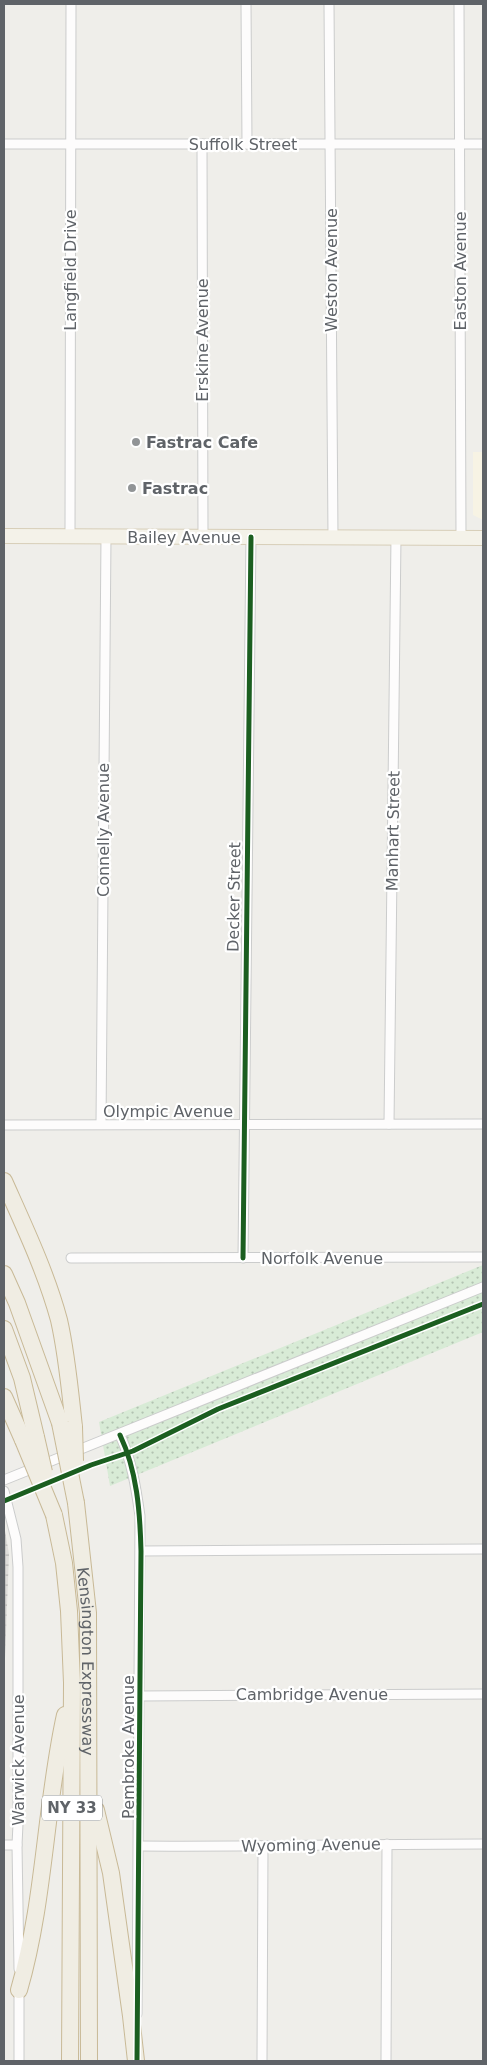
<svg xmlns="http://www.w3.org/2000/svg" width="487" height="2065" font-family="'DejaVu Sans',sans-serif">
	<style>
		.commercial { fill: #f7f3e4 }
		.industrial { fill: url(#industrial-grid) }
		.grass { fill: url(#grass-dots) }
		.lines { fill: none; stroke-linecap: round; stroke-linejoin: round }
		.street-casing { stroke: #cbcccc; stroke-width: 11 }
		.primary-casing { stroke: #d7ceb8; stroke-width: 16 }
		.highway-casing { stroke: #c8b996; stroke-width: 18 }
		.street { stroke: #fdfcfc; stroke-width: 9 }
		.primary { stroke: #f4f2e9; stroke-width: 14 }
		.highway { stroke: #f0ede3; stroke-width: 16 }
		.highway-bridge-casing { stroke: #c8b996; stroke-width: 18; stroke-linecap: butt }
		.highway-bridge { stroke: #f0ede3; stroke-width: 16 }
		.cycleway-casing { stroke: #fff; stroke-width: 8 }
		.cycleway { stroke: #1b5e20; stroke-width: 5 }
		.poi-dot { fill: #919496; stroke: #fff; stroke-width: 2 }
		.labels { text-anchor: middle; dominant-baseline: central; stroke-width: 4.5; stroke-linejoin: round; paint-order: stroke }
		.shield { fill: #fff; stroke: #8f9295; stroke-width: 1 }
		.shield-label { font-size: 15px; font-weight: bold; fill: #5f6368 }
		.street-label { font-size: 16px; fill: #5f6368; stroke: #fff }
		.poi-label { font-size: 16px; font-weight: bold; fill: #5f6368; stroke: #fff; text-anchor: start }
	</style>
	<defs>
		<pattern id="industrial-grid" width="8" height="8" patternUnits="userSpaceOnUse" patternTransform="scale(1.25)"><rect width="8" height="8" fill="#dfddda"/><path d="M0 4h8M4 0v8" fill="none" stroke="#b8b7b5"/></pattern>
		<pattern id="grass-dots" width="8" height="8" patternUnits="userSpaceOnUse" patternTransform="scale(1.25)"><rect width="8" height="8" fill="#d8ebd6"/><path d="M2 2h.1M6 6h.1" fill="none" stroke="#b2c2b1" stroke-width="1.8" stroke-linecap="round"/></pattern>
	</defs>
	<rect width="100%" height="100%" fill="#efeeea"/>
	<path class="commercial" d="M473 452H483V520L473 515Z"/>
	<path class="industrial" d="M4 1525 9 1554 4 1684Z"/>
	<path class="grass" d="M483 1265V1332L110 1486 99 1422Z"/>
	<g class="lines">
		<g class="street-casing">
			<g id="street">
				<path d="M246 4 247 144"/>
				<path d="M329 4 333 537"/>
				<path d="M459 4 461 537"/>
				<path d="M4 144H483"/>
				<path d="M202 144 203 537"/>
				<path d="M70 537 71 4"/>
				<path d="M101 1124 106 537"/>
				<path d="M389 1124 396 537"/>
				<path d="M4 1125 483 1124"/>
				<path d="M71 1258 483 1257"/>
				<path d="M243 1258 251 537"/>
				<path d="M120 1435C132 1461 136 1488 140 1516L137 2014"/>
				<path d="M4 1480 483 1287"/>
				<path d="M4 1491 16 1539 18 1567V1824L17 1845 19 1969"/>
				<path d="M141 1551 483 1549"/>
				<path d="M140 1696 483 1694"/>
				<path d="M4 1845H17"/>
				<path d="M140 1846C254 1847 369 1844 483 1844"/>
				<path d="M19 1987V2061"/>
				<path d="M262 2061 263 1847"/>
				<path d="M386 2061 387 1844"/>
			</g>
		</g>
		<g class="primary-casing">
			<path id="primary" d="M4 536 483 538"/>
		</g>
		<g class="highway-casing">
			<g id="highway">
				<path d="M4 1181C24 1226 46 1272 59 1320 67 1355 70 1391 74 1427"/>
				<path d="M4 1274 17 1303 60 1423"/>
				<path d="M4 1329 22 1378 36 1437"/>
				<path d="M4 1397 23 1440"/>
				<path id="s1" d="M76 1503 88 1613 89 2061"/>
				<path d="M54 1515 64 1563 69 1611 72 1683 70 2061"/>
				<path d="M96 1810 111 1873 131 2016 136 2061"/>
				<path d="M19 1990C45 1901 45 1805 65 1715"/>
			</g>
		</g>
		<use href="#street" class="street"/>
		<use href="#primary" class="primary"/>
		<use href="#highway" class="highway"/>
		<g class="highway-bridge-casing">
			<g id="highway-bridge">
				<path d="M60 1423 76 1503"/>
				<path d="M74 1427 75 1461"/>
				<path d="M36 1437 44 1472"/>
				<path d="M23 1440 54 1515"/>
			</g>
		</g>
		<use href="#highway-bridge" class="highway-bridge"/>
		<g class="cycleway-casing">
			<g id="cycleway">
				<path d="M243 1258 251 537"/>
				<path d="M120 1435C137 1471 140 1511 141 1551L137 2061"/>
				<path d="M4 1501 91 1465 133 1451 218 1409 483 1304"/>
			</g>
		</g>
		<use href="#cycleway" class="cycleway"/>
	</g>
	<g class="poi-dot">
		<circle cx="136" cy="442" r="5"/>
		<circle cx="132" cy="488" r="5"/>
	</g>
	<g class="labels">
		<rect class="shield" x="42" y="1795.5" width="60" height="25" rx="4"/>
		<g class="shield-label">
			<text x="72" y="1808">NY 33</text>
		</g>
		<g class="street-label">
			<text x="243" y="144">Suffolk Street</text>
			<text transform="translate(70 270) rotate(-90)">Langfield Drive</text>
			<text transform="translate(331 270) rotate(-90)">Weston Avenue</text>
			<text transform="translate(460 271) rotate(-90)">Easton Avenue</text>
			<text transform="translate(202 340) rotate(-90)">Erskine Avenue</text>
			<text x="184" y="537">Bailey Avenue</text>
			<text transform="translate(103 830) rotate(-90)">Connelly Avenue</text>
			<text transform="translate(393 831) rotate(-89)">Manhart Street</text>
			<text transform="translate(234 897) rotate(-89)">Decker Street</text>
			<text x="168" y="1111">Olympic Avenue</text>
			<text x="322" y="1258">Norfolk Avenue</text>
			<text stroke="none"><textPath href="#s1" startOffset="159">Kensington Expressway</textPath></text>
			<text x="312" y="1694">Cambridge Avenue</text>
			<text transform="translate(128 1747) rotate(-90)">Pembroke Avenue</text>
			<text transform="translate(18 1760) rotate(-90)">Warwick Avenue</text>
			<text transform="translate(311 1845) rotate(-1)">Wyoming Avenue</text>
		</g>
		<g class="poi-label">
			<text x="146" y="442">Fastrac Cafe</text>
			<text x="142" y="488">Fastrac</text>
		</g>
	</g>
	<rect width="487" height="2065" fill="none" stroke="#5f6368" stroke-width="10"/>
</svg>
